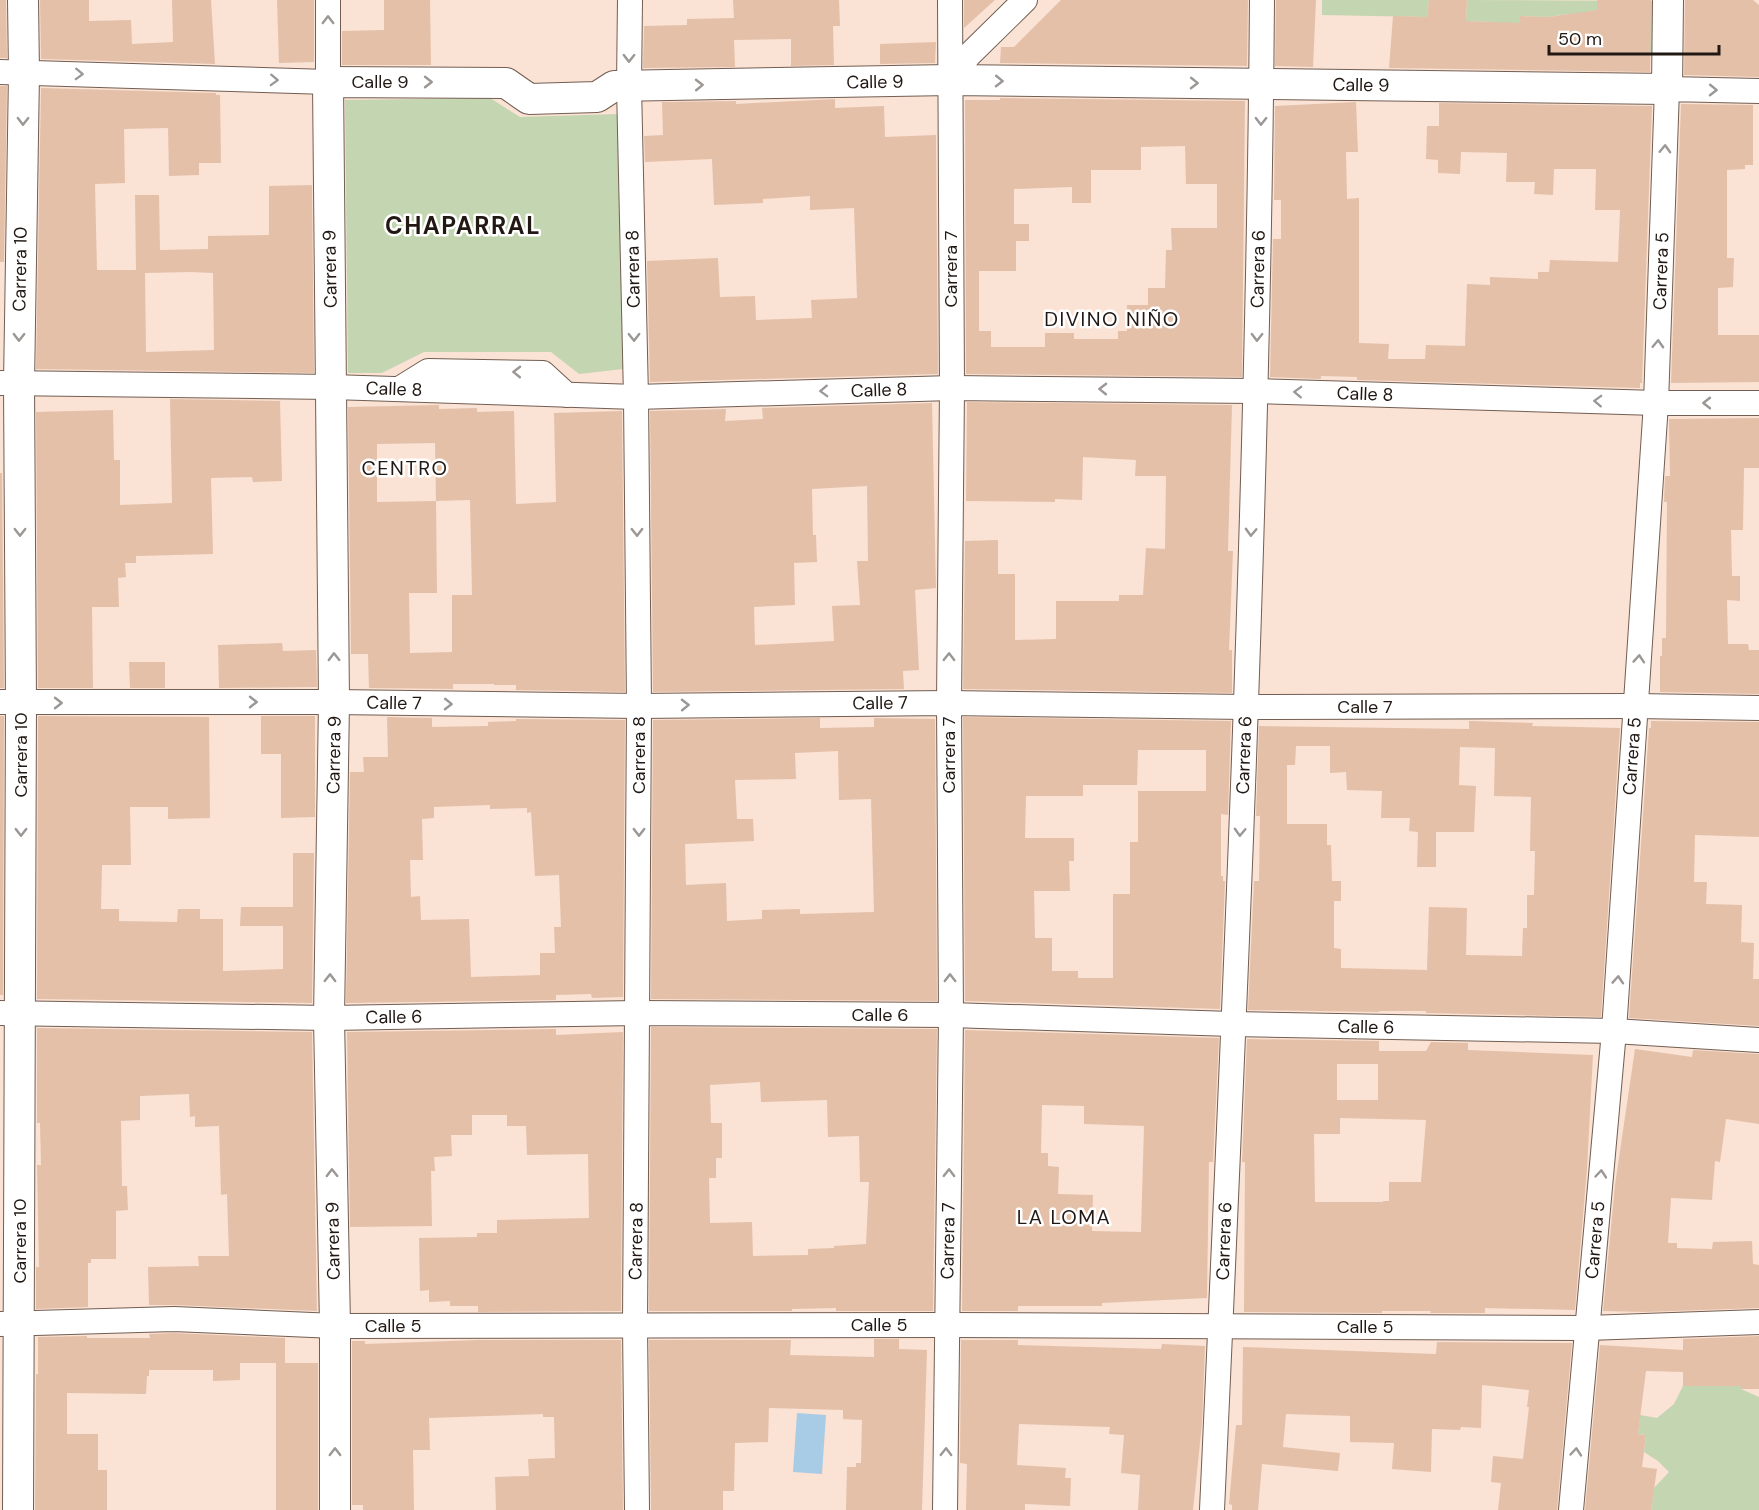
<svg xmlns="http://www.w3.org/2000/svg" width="1759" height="1510" font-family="'DM Sans',sans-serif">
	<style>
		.green { fill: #c4d5b1 }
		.water { fill: #a8cce5 }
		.building { fill: #e4c0a9; fill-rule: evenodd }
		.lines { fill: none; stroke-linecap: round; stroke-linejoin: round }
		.minor-casing { stroke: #725e52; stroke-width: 26 }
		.major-casing { stroke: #725e52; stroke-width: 32 }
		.minor { stroke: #fff; stroke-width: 24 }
		.major { stroke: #fff; stroke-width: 30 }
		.oneway { stroke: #9b9795 }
		.labels { text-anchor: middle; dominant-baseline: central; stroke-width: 5; stroke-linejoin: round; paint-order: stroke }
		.street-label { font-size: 18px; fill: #211813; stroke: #fff }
		.neighbourhood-label { font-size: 20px; letter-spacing: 1.5px; fill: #211813; stroke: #fff }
		.district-label { font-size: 24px; font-weight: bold; letter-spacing: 1.5px; fill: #211813; stroke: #fff }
	</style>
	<rect width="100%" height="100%" fill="#fae2d4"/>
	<g class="green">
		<path d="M1322 0H1429L1427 17 1322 15Z"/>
		<path d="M1467 0 1654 1 1655 53 1650 55V35L1569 14 1548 17 1520 16V29L1491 22 1466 21Z"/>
		<path d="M490 98 520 117 618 114 623 369 579 374 551 352H424L382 373H348L345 100Z"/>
		<path d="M1683 1386H1741V1389L1759 1397V1510H1651L1654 1488 1669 1472 1658 1461 1644 1452 1646 1435 1638 1434 1640 1415 1657 1418 1674 1404Z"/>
	</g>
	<path class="water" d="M797 1413 826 1415 822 1474 793 1472Z"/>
	<g class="building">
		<path d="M0 0H6L7 58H0Z"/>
		<path d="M40 0H89V21L131 20 132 44 173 42 172 0H211L215 64 41 59Z"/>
		<path d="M277 0H314V62L279 63Z"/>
		<path d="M384 0H430L431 65H342V31L384 30Z"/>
		<path d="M733 0H839L840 26H833L834 65 791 66V39L734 40 735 67 643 68 644 26 687 25V19L734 18Z"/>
		<path d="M964 0H995L964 28Z"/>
		<path d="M1061 0H1248L1247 66 1000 63 1001 47H1014Z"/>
		<path d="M1276 0H1316L1313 67 1275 66Z"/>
		<path d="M1429 0H1467L1466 21 1520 23V16L1548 17 1598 10 1597 0H1651L1650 72 1389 68 1393 16 1427 17Z"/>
		<path d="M1685 0H1753L1759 5V77L1684 75Z"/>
		<path d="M936 42 935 63 880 64V44Z"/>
		<path d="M0 86H7L4 262H0Z"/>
		<path d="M41 88 216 93V95H220L221 163H199V175L169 176 168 128 124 129 125 183 95 184 97 270H136L135 195H159L160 250 208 249V236L269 235V186L312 185 314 373 36 369ZM191 272 213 273 214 350 146 352 145 273Z"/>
		<path d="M1000 98 1245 101 1242 377 966 374 965 100H1000ZM1185 146 1186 184H1217V228H1171L1172 250H1166L1165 288H1148V305H1127V331H1118V339H1074V333H1045V347H991V331H979V271H1016V241H1029V224H1014V189L1072 187V203H1091V170H1141V147Z"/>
		<path d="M835 99V108L884 106 885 137 936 135 938 374 650 382 647 261 718 258 720 297 755 296 756 320 812 318 811 300 857 298 854 208 810 210V196L763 199V203L714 205 712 159 645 162 644 136 663 135 662 102 736 101V104Z"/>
		<path d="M1356 102 1358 152H1346L1347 199 1359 198V343L1389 344 1388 359H1425L1426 345 1465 346 1467 284 1490 285V277L1538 279V272H1549L1550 260 1618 262 1620 210H1595L1596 169H1554L1553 195 1534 194 1535 182H1506L1507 153 1461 152 1460 174 1438 173V160L1426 159 1427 126H1439V103L1652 106 1642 383H1640V388L1357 380V377L1321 376V379L1270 377 1273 239H1281V200H1274L1275 106Z"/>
		<path d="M1681 104 1753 105V165H1745V169L1727 170V258H1734L1733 287 1718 288V335H1759V382L1671 383Z"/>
		<path d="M170 399 280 401 282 481 253 482 252 477 211 478 213 554 136 556V563H125L126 577 118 578 119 607H92L93 688H38L36 412 113 410 114 460H120V505L172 503Z"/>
		<path d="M967 402 1232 405 1228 551H1233L1229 650H1232V693L963 689 965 541 998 540V574H1015V640L1056 639V601H1119V595H1143L1146 548 1165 549 1166 476H1135L1136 460 1083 457 1082 500 1055 499V502L966 501Z"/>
		<path d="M932 403 936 588 915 590 919 670 903 671 904 689 653 692 650 411 726 409 725 421 763 419 762 408ZM867 486 868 561H857L860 605 832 606 834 641 755 645 754 607 795 605 794 563 817 562 816 535H813L812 489Z"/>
		<path d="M439 405V409L477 408V412L514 411 516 504 556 502 554 413 622 411 625 692 516 690V685H494V684H453V689L369 688 368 654H351L348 407ZM435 443 436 501 377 502V444ZM470 500 472 595H452V652L410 653 409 593H437L436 501Z"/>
		<path d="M1759 418V468H1744L1743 530H1731L1732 576H1740V601L1727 600 1728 644H1748L1749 650H1759V694L1660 692V656H1662V638H1666L1667 502H1664L1665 476H1670L1669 419Z"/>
		<path d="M0 473H2L4 688H0Z"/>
		<path d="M282 643 283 651 316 650 317 687 219 688 218 645Z"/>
		<path d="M129 662H165V688H130Z"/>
		<path d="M0 716H4L3 995H0Z"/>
		<path d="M38 716 209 717 210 818 168 819V807H130L131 865H102L101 909H119V921L177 922 178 909H200V919H223V971L283 969V926H240L241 907H293V853H314L312 1003 37 999Z"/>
		<path d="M261 716H315V817L281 818V754H261Z"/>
		<path d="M387 717 432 718V727L488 726V722L516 721V719L625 720 623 997 592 998 591 994 556 995V1000L346 1003 350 772H364L363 757H388ZM490 805V809L527 808V813L531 812 535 876 559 875 561 927H554L555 953H540V975L471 977 469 919 421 920 420 896 411 897 410 860H423L422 819 434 818V807Z"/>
		<path d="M963 717 1231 721 1228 815 1221 814V876H1223V881H1225L1220 1009 965 1001ZM1138 750H1206V791H1138V842H1130V894H1113V978H1078V971H1052V938H1035L1034 891H1070L1069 861H1074V838H1025L1026 796H1083V785H1137Z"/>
		<path d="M820 718V728L874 727V718L935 719 937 1001 651 999 653 720ZM838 751 839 800 871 799 874 912 800 914V909L762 910V919L727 921 726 883 686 885 685 844 754 841 753 819H737L735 780 796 779 795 753Z"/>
		<path d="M1469 721 1533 723 1532 726 1620 728 1601 1017 1426 1013V1011H1379V1012L1248 1010 1254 881H1259L1260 816H1256L1259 726 1469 729ZM1296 746H1330V773L1346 772 1347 790 1382 791 1381 818H1410L1409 831 1418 832 1417 867H1436V832H1474L1476 786 1459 785 1460 747 1495 748 1494 796 1531 797 1530 851H1535L1534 895H1527V928H1523L1522 956 1466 955 1467 908 1429 907 1427 970 1341 968V949L1334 948V901H1341V881H1332L1331 845H1327V824H1287V765H1295Z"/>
		<path d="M1651 721 1759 722V837L1695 835 1694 882H1707L1706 904 1742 905 1741 942 1754 943 1753 979H1759V1026L1629 1018 1649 728H1651Z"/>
		<path d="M651 1027 937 1029 933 1311H836V1308L792 1309V1311H649ZM760 1082 761 1102 827 1100 828 1137 859 1136 860 1182H869L866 1244 834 1246V1248L808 1249V1255L753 1256 752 1222 710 1223 709 1178H716V1158H722V1123H711L710 1085Z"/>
		<path d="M37 1028 312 1032 317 1311 175 1305H149L148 1267 199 1266 198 1256H229L227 1194 221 1195 219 1126 195 1127V1116L190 1117 189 1094 140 1096V1120L121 1121 122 1186H127L128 1210 116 1211V1259H91V1263H88V1307L36 1309V1267H39L37 1165H41L40 1123H37Z"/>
		<path d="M556 1029V1035L623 1032 621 1311 478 1312V1306H450V1301L429 1302V1290L420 1291 419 1238 477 1237V1233H497V1220L589 1218 588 1154 527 1155 526 1126H507V1115H472V1135H451L452 1156 434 1157 435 1171H431L432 1226 350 1227 347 1032Z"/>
		<path d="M965 1030 1219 1038 1213 1162H1209L1207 1298 1102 1303V1306H1018V1311H962ZM1042 1105 1084 1106V1124L1144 1126 1141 1232 1092 1231 1093 1195 1058 1194 1059 1167 1048 1166V1153H1041Z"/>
		<path d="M1247 1039 1379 1041V1051H1426L1431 1042 1468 1043V1050L1593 1055 1587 1169 1575 1310 1485 1308V1313H1430L1431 1311H1382V1313L1244 1312 1245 1162H1242ZM1337 1064H1378V1100H1337ZM1340 1118 1426 1120 1421 1182H1389V1201H1383V1202H1315L1314 1134H1340Z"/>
		<path d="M1635 1049 1692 1057 1693 1050 1759 1054V1124L1726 1119 1720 1162 1715 1161 1712 1200 1671 1198 1668 1243H1677V1248L1712 1249 1713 1242 1752 1241 1753 1264 1759 1265V1308L1645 1312 1603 1311 1615 1185Z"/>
		<path d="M174 1333 285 1338V1363H240V1380L213 1381V1370H149V1376H147L146 1394 67 1393V1434H98V1470H107V1510H35L36 1374H38V1337L87 1336V1338H150L149 1334Z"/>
		<path d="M1759 1336V1389H1741V1386H1683V1372L1646 1371 1638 1434 1646 1435 1642 1467 1657 1469 1651 1510H1585L1600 1345 1683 1350V1339Z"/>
		<path d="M874 1339H899V1349L927 1350 922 1510H846L847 1467H856V1463H861L862 1420 843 1419V1410L769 1408 768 1442 735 1443 734 1491H723V1510H651L649 1340H791L790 1355 874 1357Z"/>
		<path d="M478 1340H621L623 1510H496L495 1477 529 1476 528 1459 555 1458 554 1417H543V1414L429 1418 430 1450H413L414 1510H363V1505H352V1341H365V1344Z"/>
		<path d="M961 1340H1018V1345L1161 1349 1162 1344 1205 1346 1202 1424 1193 1510H1138L1140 1475 1121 1473 1124 1435 1109 1434 1110 1427 1019 1424 1017 1465 1066 1468 1065 1478H1071L1070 1506 1025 1504V1510H966L967 1464 960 1463Z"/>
		<path d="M1437 1342 1572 1343 1557 1510H1498L1501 1483 1491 1482 1493 1456 1523 1459 1529 1407H1527L1529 1390 1482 1385 1481 1428 1461 1427 1460 1430 1432 1429 1431 1472 1392 1469 1394 1443 1350 1442V1416L1286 1414 1283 1447 1340 1453 1338 1471 1262 1464 1258 1510H1232V1505L1229 1504 1236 1425H1242L1243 1347 1436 1354Z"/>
		<rect x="276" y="1363" width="42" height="147"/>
	</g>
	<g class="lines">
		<g class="minor-casing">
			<g id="minor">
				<path d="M630 0 629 86 636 397 639 706 635 1325 637 1510"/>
				<path d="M0 72 328 82V0"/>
				<path d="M950 80 969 55 1025 0"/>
				<path d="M0 383 332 387 636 397 952 388 1256 391 1656 403H1759"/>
				<path d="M399 389 428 371 543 373 567 395"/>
				<path d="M0 702H334L639 706 949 703 1246 707 1636 706 1759 708"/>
				<path d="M0 1013 329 1018 638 1013 951 1015 1232 1024 1614 1031 1759 1040"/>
				<path d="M0 1324 174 1319 335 1326 947 1325 1587 1328 1759 1322"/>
				<path d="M945 1510 951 1015 949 703 952 388 950 0"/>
				<path d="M1212 1510C1235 1007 1258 504 1262 0"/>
				<path d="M1571 1510 1614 1031 1656 403 1667 89 1759 91"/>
			</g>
		</g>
		<g class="major-casing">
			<g id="major">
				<path d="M18 1510 21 703 19 384 24 73 23 0"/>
				<path d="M335 1510V1326L329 1018 334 702 328 82 506 83 529 99 597 97 614 86 950 80 1667 89 1668 0"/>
			</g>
		</g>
		<use href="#minor" class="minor"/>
		<use href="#major" class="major"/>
	</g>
	<defs><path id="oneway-chevron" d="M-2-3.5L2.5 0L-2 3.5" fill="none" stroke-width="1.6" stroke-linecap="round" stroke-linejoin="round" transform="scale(1.5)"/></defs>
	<g class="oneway">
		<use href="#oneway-chevron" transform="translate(328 20) rotate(-90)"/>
		<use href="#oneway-chevron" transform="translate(629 58) rotate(91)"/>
		<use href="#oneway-chevron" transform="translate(79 74) rotate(2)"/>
		<use href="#oneway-chevron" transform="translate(274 80) rotate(2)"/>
		<use href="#oneway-chevron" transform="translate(999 81) rotate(1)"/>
		<use href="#oneway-chevron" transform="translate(428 82)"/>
		<use href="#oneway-chevron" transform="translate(1194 83) rotate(1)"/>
		<use href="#oneway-chevron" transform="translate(699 85) rotate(-1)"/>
		<use href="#oneway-chevron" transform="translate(1713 90) rotate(1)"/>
		<use href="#oneway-chevron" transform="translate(23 121) rotate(91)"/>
		<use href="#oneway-chevron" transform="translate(1261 121) rotate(91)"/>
		<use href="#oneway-chevron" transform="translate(1665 149) rotate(-88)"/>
		<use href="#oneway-chevron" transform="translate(19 337) rotate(91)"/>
		<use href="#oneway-chevron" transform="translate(634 337) rotate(89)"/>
		<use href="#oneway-chevron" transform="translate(1257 337) rotate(91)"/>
		<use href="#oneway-chevron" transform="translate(1658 344) rotate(-88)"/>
		<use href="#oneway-chevron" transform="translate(517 372) rotate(-179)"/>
		<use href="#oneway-chevron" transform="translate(1103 389) rotate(-179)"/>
		<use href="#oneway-chevron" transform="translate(824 391) rotate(178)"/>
		<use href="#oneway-chevron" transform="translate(1298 392) rotate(-178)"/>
		<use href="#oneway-chevron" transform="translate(1598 401) rotate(-178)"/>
		<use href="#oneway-chevron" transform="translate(1707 403) rotate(-180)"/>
		<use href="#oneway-chevron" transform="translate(20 532) rotate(90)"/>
		<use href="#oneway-chevron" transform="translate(637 532) rotate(89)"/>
		<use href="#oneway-chevron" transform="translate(1251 532) rotate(92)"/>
		<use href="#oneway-chevron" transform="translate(334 657) rotate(-91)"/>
		<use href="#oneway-chevron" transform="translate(949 657) rotate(-89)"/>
		<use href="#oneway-chevron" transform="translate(1639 659) rotate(-86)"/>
		<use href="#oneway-chevron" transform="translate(253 702)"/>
		<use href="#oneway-chevron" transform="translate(58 703)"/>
		<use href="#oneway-chevron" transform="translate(448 704) rotate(1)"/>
		<use href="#oneway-chevron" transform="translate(685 705) rotate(-1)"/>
		<use href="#oneway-chevron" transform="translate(21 832) rotate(90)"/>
		<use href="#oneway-chevron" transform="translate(639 832) rotate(90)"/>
		<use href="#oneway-chevron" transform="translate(1240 832) rotate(92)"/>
		<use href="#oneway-chevron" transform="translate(330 978) rotate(-89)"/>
		<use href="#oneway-chevron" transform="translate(950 978) rotate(-90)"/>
		<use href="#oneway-chevron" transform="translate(1618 980) rotate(-86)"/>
		<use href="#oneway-chevron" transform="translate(332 1173) rotate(-91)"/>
		<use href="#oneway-chevron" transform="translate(949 1173) rotate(-89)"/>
		<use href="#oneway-chevron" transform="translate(1601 1174) rotate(-85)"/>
		<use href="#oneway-chevron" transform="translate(335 1452) rotate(-90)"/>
		<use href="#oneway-chevron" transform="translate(946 1452) rotate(-89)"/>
		<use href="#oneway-chevron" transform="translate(1576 1452) rotate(-85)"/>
	</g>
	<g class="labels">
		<g class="street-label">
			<text x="380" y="82">Calle 9</text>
			<text transform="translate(875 82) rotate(-1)">Calle 9</text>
			<text transform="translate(1361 85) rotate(1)">Calle 9</text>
			<text transform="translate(20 269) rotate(-89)">Carrera 10</text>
			<text transform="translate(330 269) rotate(-91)">Carrera 9</text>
			<text transform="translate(633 269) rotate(-91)">Carrera 8</text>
			<text transform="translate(951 269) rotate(-90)">Carrera 7</text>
			<text transform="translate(1258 269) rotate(-89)">Carrera 6</text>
			<text transform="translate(1661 271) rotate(-88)">Carrera 5</text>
			<text transform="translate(394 389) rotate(2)">Calle 8</text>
			<text transform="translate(879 390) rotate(-2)">Calle 8</text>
			<text transform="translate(1365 394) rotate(2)">Calle 8</text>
			<text transform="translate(394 703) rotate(1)">Calle 7</text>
			<text transform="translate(880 703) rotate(-1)">Calle 7</text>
			<text x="1365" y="707">Calle 7</text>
			<text transform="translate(21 755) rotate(-90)">Carrera 10</text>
			<text transform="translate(334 755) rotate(-89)">Carrera 9</text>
			<text transform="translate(639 755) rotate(-90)">Carrera 8</text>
			<text transform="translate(949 755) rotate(-90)">Carrera 7</text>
			<text transform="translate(1244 755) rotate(-88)">Carrera 6</text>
			<text transform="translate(1632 756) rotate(-86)">Carrera 5</text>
			<text x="880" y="1015">Calle 6</text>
			<text transform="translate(394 1017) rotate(-1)">Calle 6</text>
			<text transform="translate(1366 1027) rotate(1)">Calle 6</text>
			<text transform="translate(1595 1240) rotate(-85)">Carrera 5</text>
			<text transform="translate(20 1241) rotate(-90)">Carrera 10</text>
			<text transform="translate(333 1241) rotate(-91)">Carrera 9</text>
			<text transform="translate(636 1241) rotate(-89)">Carrera 8</text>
			<text transform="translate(948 1241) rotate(-89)">Carrera 7</text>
			<text transform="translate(1224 1241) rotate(-88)">Carrera 6</text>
			<text x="879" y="1325">Calle 5</text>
			<text x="393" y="1326">Calle 5</text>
			<text x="1365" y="1327">Calle 5</text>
		</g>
		<g class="neighbourhood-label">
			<text x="1112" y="319">DIVINO NIÑO</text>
			<text x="405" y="468">CENTRO</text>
			<text x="1064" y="1217">LA LOMA</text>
		</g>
		<g class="district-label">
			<text x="463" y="225">CHAPARRAL</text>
		</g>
	</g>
	<path d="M1549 45v9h170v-9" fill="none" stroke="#211813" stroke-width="3"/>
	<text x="1558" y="45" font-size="18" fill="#211813" stroke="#ffffff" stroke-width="4.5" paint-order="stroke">50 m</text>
</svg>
